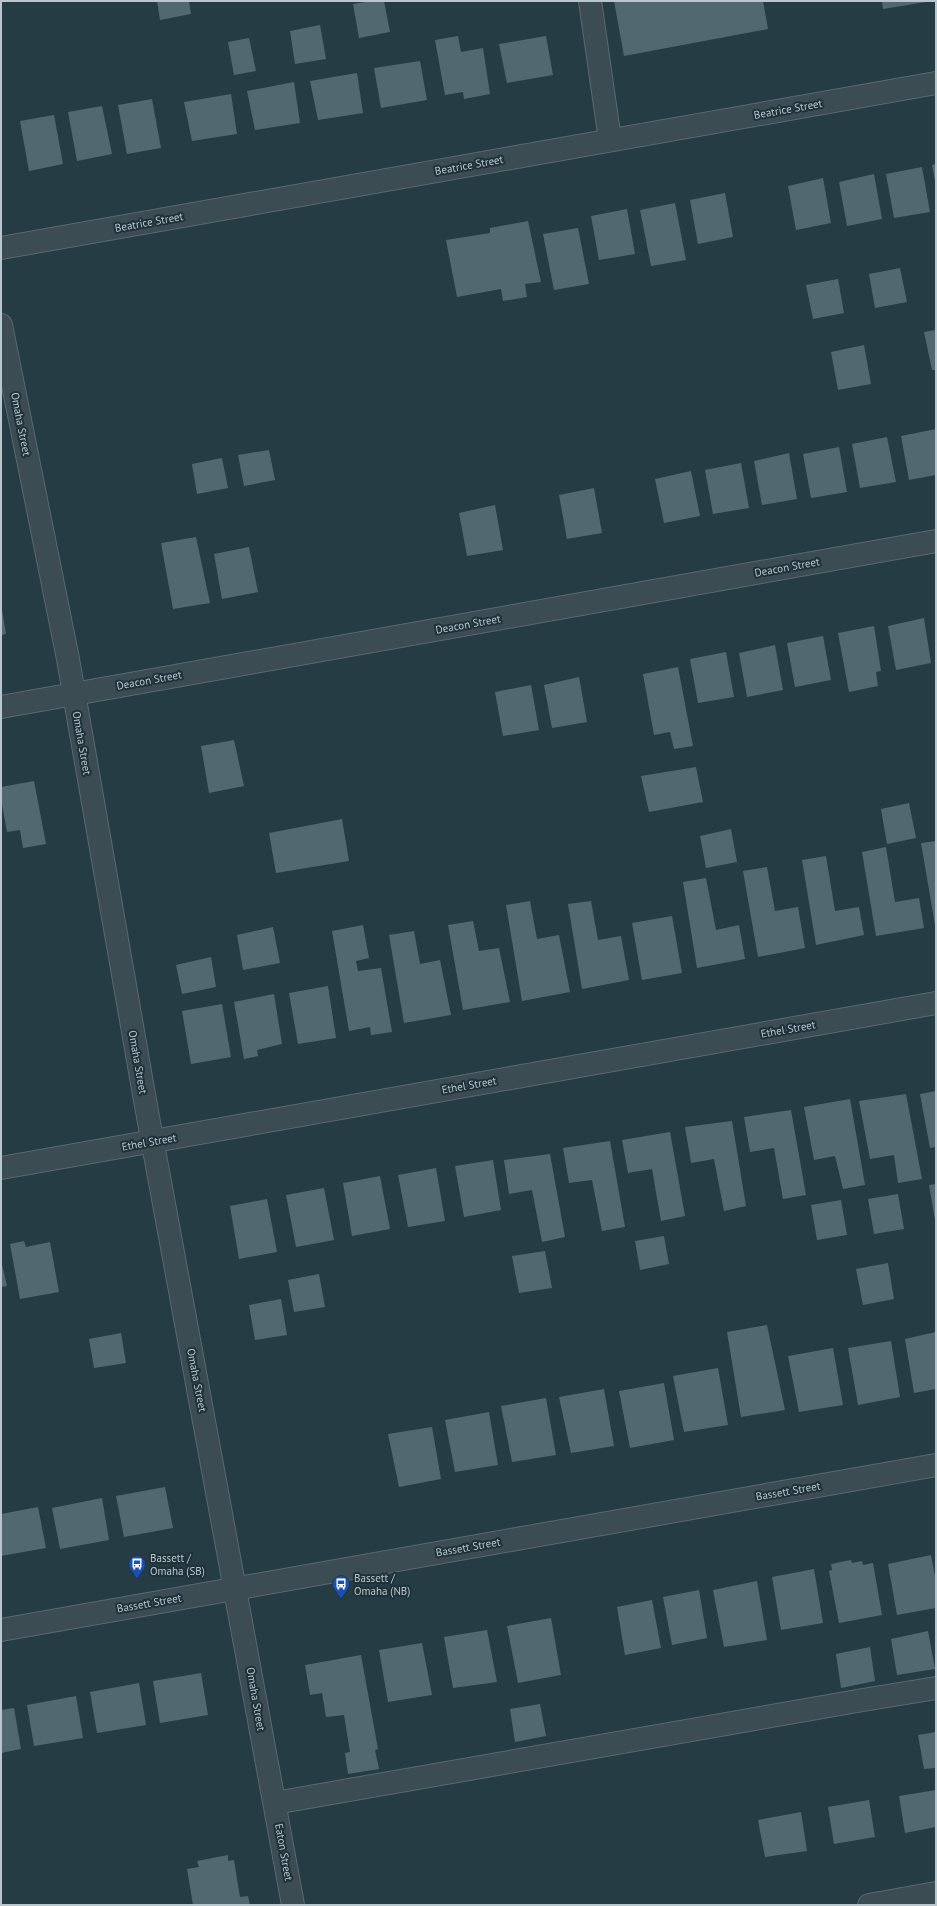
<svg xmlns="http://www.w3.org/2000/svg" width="937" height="1906" font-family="'PT Sans',sans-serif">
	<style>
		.building { fill: #526871 }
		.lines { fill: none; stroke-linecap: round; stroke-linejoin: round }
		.minor-casing { stroke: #596971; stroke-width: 24 }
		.minor { stroke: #3b4c53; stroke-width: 22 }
		.labels { text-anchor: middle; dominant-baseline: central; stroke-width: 4; stroke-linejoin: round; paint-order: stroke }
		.street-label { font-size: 11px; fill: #b8c6cd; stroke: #1f3139 }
		.poi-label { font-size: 11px; fill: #b8c6cd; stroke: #1f3139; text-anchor: start }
	</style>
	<rect width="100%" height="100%" fill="#263c44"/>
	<g class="building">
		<path d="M157 1H189L191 14 160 20Z"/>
		<path d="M372 1H384L390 32 359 38 353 4Z"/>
		<path d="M614 1H763L768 29 624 56Z"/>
		<path d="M882 1H926V2L883 9Z"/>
		<path d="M320 25 326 59 295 64 290 31Z"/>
		<path d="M458 36 461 52 483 48 490 94 464 99 463 92 445 95 435 40Z"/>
		<path d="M546 36 553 75 507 83 499 44Z"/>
		<path d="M249 38 256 71 234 75 228 42Z"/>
		<path d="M420 61 427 100 381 108 374 68Z"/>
		<path d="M357 73 363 113 318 120 310 81Z"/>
		<path d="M294 82 300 123 255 130 247 91Z"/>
		<path d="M231 94 237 134 192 141 184 102Z"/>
		<path d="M152 99 161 148 127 154 118 105Z"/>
		<path d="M102 106 112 154 77 161 68 112Z"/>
		<path d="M54 115 63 164 29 171 20 121Z"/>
		<path d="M936 164V181H935L932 165Z"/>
		<path d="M922 167 930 212 894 218 886 174Z"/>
		<path d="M874 174 882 219 847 226 839 182Z"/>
		<path d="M823 178 831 223 796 230 788 186Z"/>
		<path d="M725 193 733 237 698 244 690 200Z"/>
		<path d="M675 203 686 260 651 266 640 210Z"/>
		<path d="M627 209 635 254 599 260 591 216Z"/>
		<path d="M528 221 541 282 525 284 527 297 503 301 501 289 457 297 446 240 490 233V228Z"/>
		<path d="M578 228 589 284 554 290 543 234Z"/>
		<path d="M900 268 907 302 875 308 869 274Z"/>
		<path d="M838 279 844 313 813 319 806 285Z"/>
		<path d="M936 330V370H932L924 332Z"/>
		<path d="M864 345 871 384 838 390 831 352Z"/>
		<path d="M936 429V475L909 480 901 436Z"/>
		<path d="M887 437 896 482 860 488 852 444Z"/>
		<path d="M839 447 847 492 811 498 803 454Z"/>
		<path d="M269 450 275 480 244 486 238 455Z"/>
		<path d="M789 453 797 499 762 505 754 461Z"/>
		<path d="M222 458 228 488 197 494 192 464Z"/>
		<path d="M741 463 749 508 713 514 705 470Z"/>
		<path d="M691 471 700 516 664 523 655 479Z"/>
		<path d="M594 488 602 533 567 539 559 495Z"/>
		<path d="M495 505 503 550 467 556 459 513Z"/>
		<path d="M196 537 210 603 173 609 161 543Z"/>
		<path d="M249 547 258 592 222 599 214 554Z"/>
		<path d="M2 610 6 634 1 635V611Z"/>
		<path d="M924 618 931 663 896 670 888 626Z"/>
		<path d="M874 626 881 671 876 672 878 686 849 692 838 633Z"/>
		<path d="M823 636 831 680 795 687 787 643Z"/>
		<path d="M775 645 783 690 747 697 739 653Z"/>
		<path d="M726 652 734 697 698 703 690 659Z"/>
		<path d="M678 667 693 746 674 749 670 732 654 735 643 674Z"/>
		<path d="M579 677 587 722 552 728 544 685Z"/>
		<path d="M531 685 539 730 503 736 495 692Z"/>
		<path d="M234 740 244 786 209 793 201 746Z"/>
		<path d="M696 767 703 802 649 812 641 776Z"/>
		<path d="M34 781 46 844 23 848 20 830 7 832 1 799V787Z"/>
		<path d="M909 803 916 838 887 844 881 809Z"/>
		<path d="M342 819 349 861 276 873 269 833Z"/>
		<path d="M731 829 737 862 706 868 700 836Z"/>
		<path d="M936 841V925H935L921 843Z"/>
		<path d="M886 847 895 902 919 898 924 928 876 936 862 852Z"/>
		<path d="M826 856 835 911 859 907 864 935 816 945 802 860Z"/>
		<path d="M767 867 775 911 798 907 805 948 758 957 743 871Z"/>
		<path d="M706 878 716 930 739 925 745 959 697 968 683 882Z"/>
		<path d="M530 901 537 939 559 935 570 992 522 1001 506 905Z"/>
		<path d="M591 901 598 940 621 936 629 980 582 989 568 904Z"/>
		<path d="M672 916 682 973 642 980 632 923Z"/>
		<path d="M473 921 479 951 499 948 510 1002 463 1010 448 925Z"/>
		<path d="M363 925 369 958 356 961 358 971 381 968 392 1032 371 1035 370 1027 349 1031 332 931Z"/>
		<path d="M273 927 280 963 243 970 237 935Z"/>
		<path d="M414 931 420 964 440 960 451 1015 404 1023 389 935Z"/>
		<path d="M211 957 216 987 182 994 176 965Z"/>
		<path d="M328 986 336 1038 298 1044 289 993Z"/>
		<path d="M274 994 282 1044 257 1050 258 1056 244 1059 234 1002Z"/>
		<path d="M222 1004 231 1057 191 1064 182 1011Z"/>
		<path d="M936 1091V1147L930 1148 920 1094Z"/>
		<path d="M906 1094 922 1179 898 1183 894 1155 870 1159 859 1101Z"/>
		<path d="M850 1099 865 1185 843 1189 835 1156 814 1160 804 1107Z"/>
		<path d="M791 1110 806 1195 783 1199 774 1148 750 1152 744 1117Z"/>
		<path d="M732 1121 746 1206 724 1211 714 1159 691 1163 685 1127Z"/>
		<path d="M670 1132 685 1216 661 1221 652 1169 628 1173 622 1140Z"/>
		<path d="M610 1141 625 1227 602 1231 592 1180 569 1183 563 1148Z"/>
		<path d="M550 1154 565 1237 542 1242 532 1190 509 1194 504 1160Z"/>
		<path d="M493 1160 501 1210 464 1217 455 1166Z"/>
		<path d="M436 1168 445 1221 408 1227 398 1175Z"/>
		<path d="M380 1176 390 1229 352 1236 343 1183Z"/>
		<path d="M936 1184V1219L935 1220 929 1185Z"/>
		<path d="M324 1188 334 1240 296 1247 286 1195Z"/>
		<path d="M898 1194 904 1229 874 1234 868 1199Z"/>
		<path d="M267 1199 277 1252 239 1259 230 1206Z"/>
		<path d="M841 1200 847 1235 817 1240 811 1205Z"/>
		<path d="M664 1236 669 1264 640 1270 635 1241Z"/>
		<path d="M24 1241 26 1247 50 1242 59 1292 20 1299 10 1244Z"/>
		<path d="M545 1251 552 1288 519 1293 512 1256Z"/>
		<path d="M1 1260 7 1286 1 1287Z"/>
		<path d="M888 1263 894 1299 863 1305 856 1269Z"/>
		<path d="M319 1274 325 1307 294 1312 288 1280Z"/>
		<path d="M281 1299 287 1335 255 1340 249 1305Z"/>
		<path d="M767 1325 785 1410 741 1417 727 1332Z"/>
		<path d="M936 1332V1389L914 1393 905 1339Z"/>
		<path d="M121 1333 126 1363 94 1368 89 1339Z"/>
		<path d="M891 1341 900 1397 858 1405 848 1348Z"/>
		<path d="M833 1348 843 1405 799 1412 788 1356Z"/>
		<path d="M718 1368 728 1425 684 1432 673 1376Z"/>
		<path d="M664 1383 674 1440 630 1448 619 1391Z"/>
		<path d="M604 1389 614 1446 571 1453 559 1397Z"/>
		<path d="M546 1398 556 1455 512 1462 501 1406Z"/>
		<path d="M489 1412 498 1465 455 1472 445 1420Z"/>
		<path d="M432 1427 441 1479 399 1487 388 1434Z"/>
		<path d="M165 1487 173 1528 124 1537 116 1496Z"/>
		<path d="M102 1498 109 1540 60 1549 52 1508Z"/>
		<path d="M38 1507 46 1548 1 1556V1514Z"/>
		<path d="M931 1555 936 1582V1608L897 1615 888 1564Z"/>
		<path d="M851 1560 852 1563 862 1561 863 1565 873 1563 882 1615 839 1623 829 1571 832 1570 831 1564Z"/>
		<path d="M814 1569 823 1623 781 1630 772 1577Z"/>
		<path d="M757 1581 767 1640 724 1647 713 1590Z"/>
		<path d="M699 1590 707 1638 672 1645 663 1597Z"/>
		<path d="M652 1600 661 1648 625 1655 617 1607Z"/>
		<path d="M551 1618 561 1675 518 1683 507 1626Z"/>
		<path d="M487 1630 497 1682 453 1688 444 1637Z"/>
		<path d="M928 1631 935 1669 897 1675 891 1639Z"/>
		<path d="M422 1643 432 1695 388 1702 379 1650Z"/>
		<path d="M870 1647 875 1681 841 1688 836 1654Z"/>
		<path d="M361 1655 378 1749 375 1750 379 1769 348 1774 345 1753 350 1752 344 1715 326 1717 322 1693 310 1695 305 1665Z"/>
		<path d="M201 1673 208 1715 160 1723 153 1681Z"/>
		<path d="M139 1683 146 1725 97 1733 90 1692Z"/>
		<path d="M76 1696 83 1738 34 1746 27 1705Z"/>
		<path d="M540 1704 546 1736 515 1742 510 1709Z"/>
		<path d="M14 1708 21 1749 1 1753V1710Z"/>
		<path d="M936 1732V1768L924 1769 918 1735Z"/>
		<path d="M936 1790V1827L905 1833 899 1796Z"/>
		<path d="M869 1800 875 1837 834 1844 828 1807Z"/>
		<path d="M801 1812 807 1851 765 1857 758 1820Z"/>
		<path d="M228 1855V1861L234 1860 240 1897 248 1896 250 1905H193L187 1869 199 1867 197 1861Z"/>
	</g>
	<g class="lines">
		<g class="minor-casing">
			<g id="minor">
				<path d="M590 1 610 140"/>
				<path d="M1 248 936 83"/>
				<path d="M1 325 68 659 146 1106 293 1905"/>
				<path d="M1 707 936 541"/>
				<path d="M1 1168 936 1003"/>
				<path d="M1 1630 936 1465"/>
				<path d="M275 1803 863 1700 936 1688"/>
				<path d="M869 1905 936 1893"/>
			</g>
		</g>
		<use href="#minor" class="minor"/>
	</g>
	<defs>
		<g id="bus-pin" transform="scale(0.9)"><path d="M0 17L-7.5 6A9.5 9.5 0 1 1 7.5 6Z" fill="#1a4fb4" stroke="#1f3139"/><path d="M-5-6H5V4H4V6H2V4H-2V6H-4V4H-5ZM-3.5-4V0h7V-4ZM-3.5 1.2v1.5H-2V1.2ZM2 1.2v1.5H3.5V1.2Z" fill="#fff"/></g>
	</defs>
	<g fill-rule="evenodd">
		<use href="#bus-pin" x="137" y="1564"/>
		<use href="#bus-pin" x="341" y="1584"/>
	</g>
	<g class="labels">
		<g class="street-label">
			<text transform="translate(788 109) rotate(-10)">Beatrice Street</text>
			<text transform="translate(469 165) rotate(-10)">Beatrice Street</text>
			<text transform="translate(149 222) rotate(-10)">Beatrice Street</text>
			<text transform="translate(21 424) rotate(79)">Omaha Street</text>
			<text transform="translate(787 567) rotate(-10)">Deacon Street</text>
			<text transform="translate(468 624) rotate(-10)">Deacon Street</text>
			<text transform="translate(149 680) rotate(-10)">Deacon Street</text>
			<text transform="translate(82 743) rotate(80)">Omaha Street</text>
			<text transform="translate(788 1029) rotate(-10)">Ethel Street</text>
			<text transform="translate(138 1062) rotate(80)">Omaha Street</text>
			<text transform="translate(469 1085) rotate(-10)">Ethel Street</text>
			<text transform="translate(149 1142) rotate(-10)">Ethel Street</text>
			<text transform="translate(197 1380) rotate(79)">Omaha Street</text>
			<text transform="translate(788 1491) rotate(-10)">Bassett Street</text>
			<text transform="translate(468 1547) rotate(-10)">Bassett Street</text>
			<text transform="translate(149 1603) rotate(-10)">Bassett Street</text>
			<text transform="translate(256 1699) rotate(80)">Omaha Street</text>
			<text transform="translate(284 1852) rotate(80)">Eaton Street</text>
		</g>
		<g class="poi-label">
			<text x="150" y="1558">Bassett /<tspan x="150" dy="13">Omaha (SB)</tspan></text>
			<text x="354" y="1578">Bassett /<tspan x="354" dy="13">Omaha (NB)</tspan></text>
		</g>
	</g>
	<rect width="937" height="1906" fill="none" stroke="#b8c6cd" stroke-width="4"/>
</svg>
